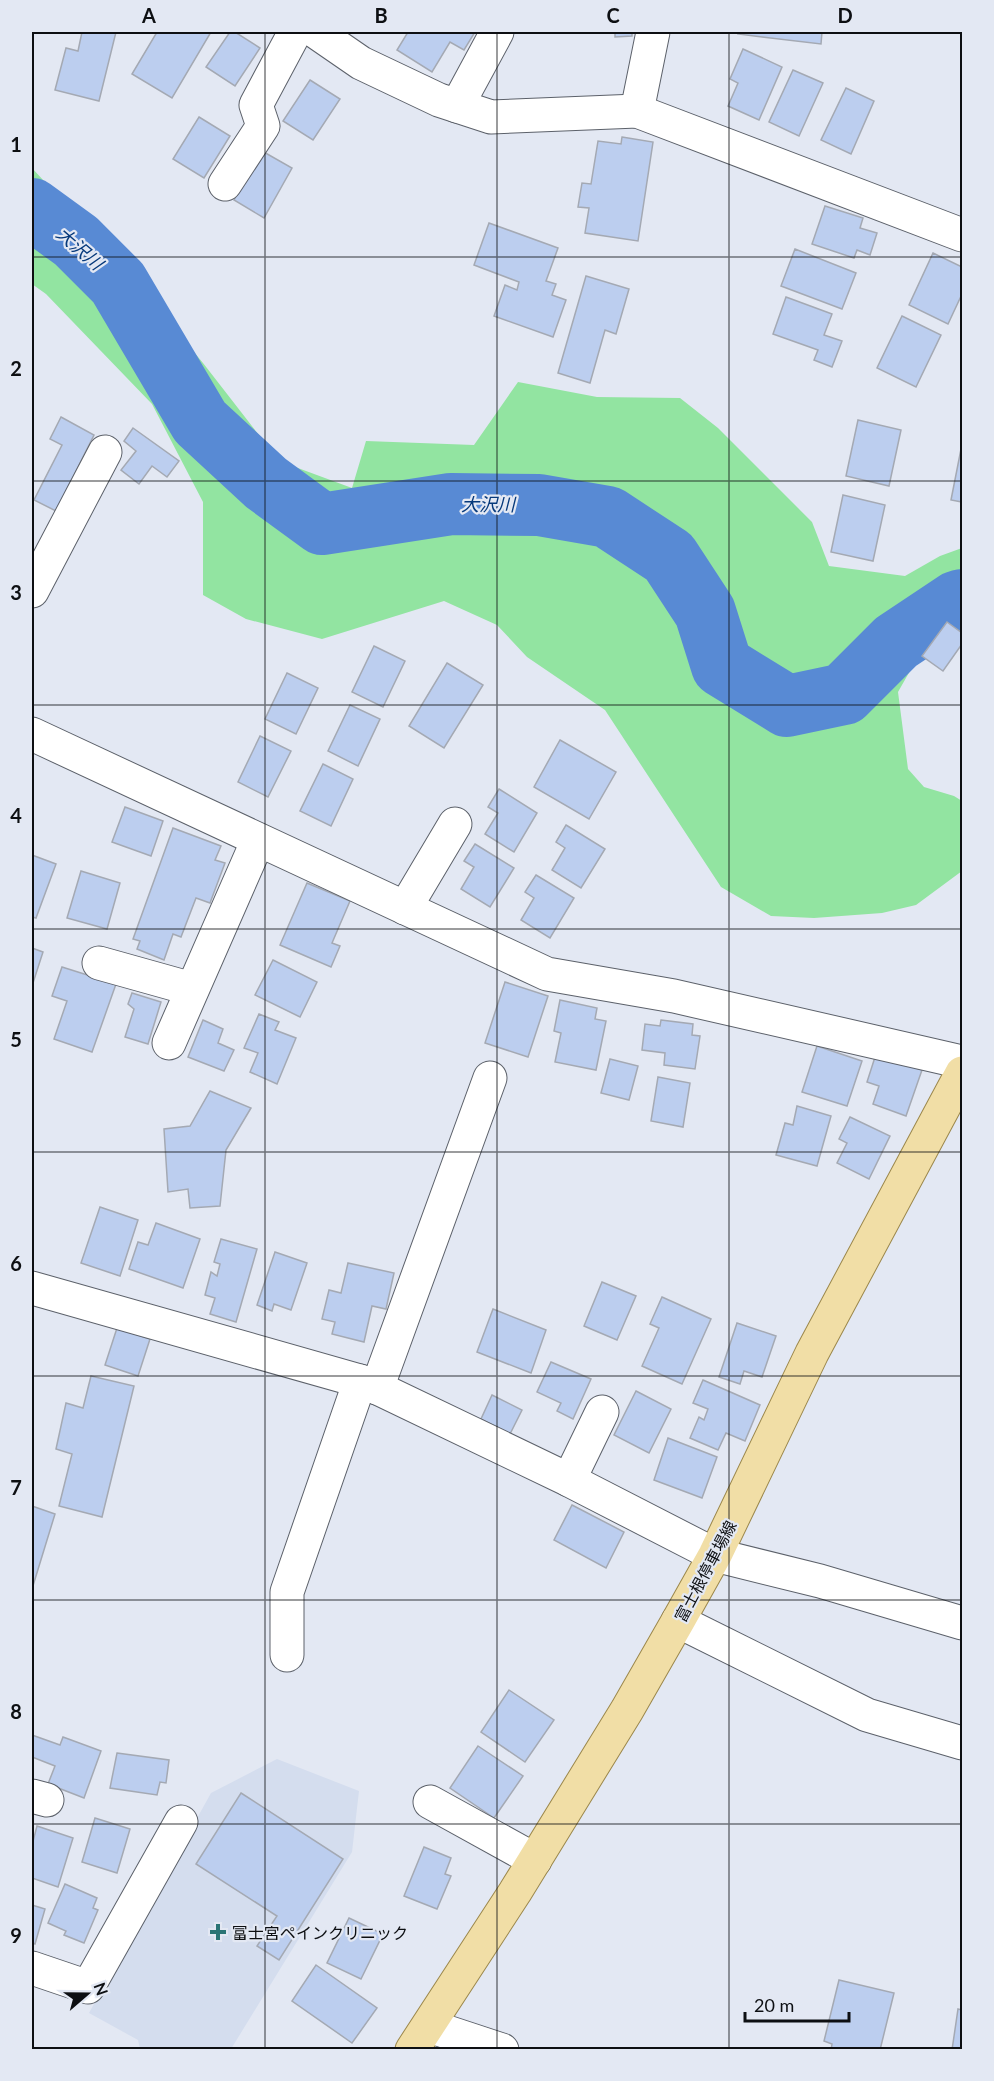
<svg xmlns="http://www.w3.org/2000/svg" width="994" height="2081" font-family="Lato,'Noto Sans JP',sans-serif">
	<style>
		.built { fill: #d4ddee }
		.green { fill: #92e4a1 }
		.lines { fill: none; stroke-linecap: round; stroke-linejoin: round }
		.river { stroke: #588ad4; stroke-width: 62 }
		.building { fill: #bcceef; stroke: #a4a9b3; stroke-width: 1.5 }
		.minor-casing { stroke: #5c616a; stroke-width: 35 }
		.major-casing { stroke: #9b874b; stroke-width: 35 }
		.minor { stroke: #fff; stroke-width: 33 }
		.major { stroke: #f1dea6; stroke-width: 33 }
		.grid { fill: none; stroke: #0d0f12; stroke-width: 1.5; stroke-opacity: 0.55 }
		.poi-dot { fill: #2a7475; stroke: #e3e8f3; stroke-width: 2 }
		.labels { text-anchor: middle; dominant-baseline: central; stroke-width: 4.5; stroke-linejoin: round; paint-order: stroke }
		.street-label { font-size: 16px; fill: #0d0f12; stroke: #e3e8f3 }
		.poi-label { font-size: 16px; fill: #0d0f12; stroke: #e3e8f3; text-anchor: start }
		.water-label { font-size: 18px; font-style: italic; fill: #06397b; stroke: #e3e8f3 }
		.neatline { fill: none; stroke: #0d0f12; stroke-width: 2 }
		.grid-label { font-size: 20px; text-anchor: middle; font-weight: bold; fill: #0d0f12 }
	</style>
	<rect width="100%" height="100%" fill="#e3e8f3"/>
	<path class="built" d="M277 1759 359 1791 352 1852 231 2049H140L138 2040 89 2013 211 1793Z"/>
	<path class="green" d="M32 168 126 270 203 363 279 461 352 488 366 441 474 445 518 382 597 397 680 398 718 428 812 522 829 566 905 576 940 556 962 548V639L927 641 898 692 908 769 924 787 954 796 962 801V871L916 905 882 913 814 918 771 916 721 887 605 710 527 657 497 625 444 601 322 639 246 619 203 595V502L152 404 46 294 32 284Z"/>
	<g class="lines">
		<path class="river" d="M32 209 76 241 118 283 200 422 266 483 322 524 451 504 539 505 608 517 669 557 705 612 722 666 787 706 844 694 896 642 956 602 962 600"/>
	</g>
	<g class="building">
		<path d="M82 32H116L99 101 55 90 66 48 78 51Z"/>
		<path d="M157 32H211L172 98 132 74Z"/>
		<path d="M230 32H235L260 48 235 86 206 67Z"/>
		<path d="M408 32H475L464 50 450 42 432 72 397 50Z"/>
		<path d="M615 32H632V36L615 37Z"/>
		<path d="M739 32H822L821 44 738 34Z"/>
		<path d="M743 49 782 67 759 120 728 106 738 83 730 79Z"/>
		<path d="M793 70 823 83 799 136 769 122Z"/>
		<path d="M310 80 340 99 313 140 283 121Z"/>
		<path d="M846 88 874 101 851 154 821 140Z"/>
		<path d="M199 117 230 136 204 178 173 159Z"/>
		<path d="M622 137 653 142 638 241 585 233 589 208 578 207 582 183 591 184 598 141 621 144Z"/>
		<path d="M262 151 292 168 264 218 234 200Z"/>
		<path d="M825 206 863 218 860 228 877 233 870 255 857 250 854 258 812 244Z"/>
		<path d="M489 223 558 248 546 281 556 284 552 295 566 300 553 337 494 316 505 285 517 290 519 282 474 265Z"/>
		<path d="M795 249 856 273 842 309 781 286Z"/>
		<path d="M933 253 962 267V294L948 324 909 305Z"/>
		<path d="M586 276 629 289 616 334 605 330 590 383 558 373Z"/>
		<path d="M786 297 832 314 824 335 842 341 832 367 814 360 818 350 773 334Z"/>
		<path d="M902 316 941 335 916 387 877 368Z"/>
		<path d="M61 417 94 435 56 511 34 500 62 445 50 439Z"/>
		<path d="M858 420 901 430 889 486 846 476Z"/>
		<path d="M133 428 179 461 167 477 152 466 139 484 121 470 136 451 124 441Z"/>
		<path d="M962 444V502L951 500Z"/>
		<path d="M843 495 885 505 873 561 831 552Z"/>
		<path d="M947 622 962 633V644L943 671 922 656Z"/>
		<path d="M374 646 405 661 383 707 352 692Z"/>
		<path d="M447 663 483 685 444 748 409 726Z"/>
		<path d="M287 673 318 688 296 734 265 719Z"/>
		<path d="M350 705 380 719 358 766 328 751Z"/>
		<path d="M260 736 291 751 268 797 238 782Z"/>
		<path d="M560 740 616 772 589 819 534 787Z"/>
		<path d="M323 764 353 779 331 826 300 811Z"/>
		<path d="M499 789 537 813 514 852 485 834 498 813 488 807Z"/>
		<path d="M125 807 163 821 151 856 112 842Z"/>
		<path d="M566 825 605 849 581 888 552 870 565 848 556 842Z"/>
		<path d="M173 828 221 846 215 860 225 863 210 903 196 898 181 937 173 934 164 960 137 949 140 941 133 939Z"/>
		<path d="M475 844 514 868 490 907 461 889 474 867 464 861Z"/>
		<path d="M32 855 56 864 36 918 32 917Z"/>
		<path d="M81 871 120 883 107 929 67 918Z"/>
		<path d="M536 875 574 898 550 938 521 920 534 898 525 892Z"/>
		<path d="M307 883 350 901 332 943 340 946 331 967 280 945Z"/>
		<path d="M32 948 43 952 32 986Z"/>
		<path d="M273 960 317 982 300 1017 255 995Z"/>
		<path d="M62 967 116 984 92 1052 54 1039 67 1001 52 996Z"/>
		<path d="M505 982 548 996 528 1057 485 1043Z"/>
		<path d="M132 993 161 1002 148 1044 125 1037 134 1009 128 1004Z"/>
		<path d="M560 1000 597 1008 595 1019 606 1021 596 1070 555 1062 561 1033 554 1031Z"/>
		<path d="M259 1014 279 1022 275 1030 296 1038 277 1084 250 1072 258 1053 244 1048Z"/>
		<path d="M203 1020 223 1029 218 1043 234 1050 224 1071 188 1057Z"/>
		<path d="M661 1020 693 1024 692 1035 700 1036 695 1069 664 1065 665 1053 642 1050 645 1024 660 1026Z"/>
		<path d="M817 1046 862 1061 847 1106 802 1092Z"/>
		<path d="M876 1054 922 1070 906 1116 873 1104 879 1086 867 1082Z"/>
		<path d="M610 1059 638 1066 629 1100 601 1093Z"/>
		<path d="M658 1077 690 1083 683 1127 651 1121Z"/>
		<path d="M210 1091 251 1108 226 1150 220 1206 190 1208 188 1189 168 1192 164 1129 190 1126Z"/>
		<path d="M797 1106 831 1116 817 1166 776 1155 785 1123 793 1125Z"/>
		<path d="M850 1117 890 1136 869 1179 837 1163 847 1143 839 1139Z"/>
		<path d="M100 1207 138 1220 120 1276 81 1263Z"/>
		<path d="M156 1223 200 1239 183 1288 129 1269 138 1242 148 1245Z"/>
		<path d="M221 1239 257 1249 236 1322 210 1314 215 1298 205 1295 211 1272 217 1276 220 1264 214 1262Z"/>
		<path d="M275 1252 307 1263 291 1310 274 1304 272 1311 257 1305Z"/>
		<path d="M348 1263 394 1273 386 1309 372 1306 364 1342 332 1334 335 1322 322 1319 329 1290 341 1293Z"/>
		<path d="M602 1282 636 1296 617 1340 584 1326Z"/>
		<path d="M662 1297 711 1319 682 1384 642 1366 659 1328 650 1324Z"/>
		<path d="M493 1309 546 1330 531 1373 477 1352Z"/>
		<path d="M737 1323 776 1336 762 1377 744 1371 740 1384 719 1377Z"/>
		<path d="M117 1328 150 1339 138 1376 105 1365Z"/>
		<path d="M551 1362 591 1379 573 1419 557 1411 561 1403 537 1392Z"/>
		<path d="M91 1376 134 1386 102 1517 59 1506 72 1454 56 1449 66 1403 83 1408Z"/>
		<path d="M703 1380 760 1405 745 1441 726 1433 718 1450 690 1438 699 1417 704 1420 708 1409 693 1403Z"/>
		<path d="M636 1391 671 1409 649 1453 614 1435Z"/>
		<path d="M492 1395 522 1410 510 1434 481 1419Z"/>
		<path d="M668 1438 717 1457 702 1498 654 1480Z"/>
		<path d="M572 1505 624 1532 606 1568 554 1540Z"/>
		<path d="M32 1506 55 1514 32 1589Z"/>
		<path d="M509 1690 554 1720 525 1762 481 1732Z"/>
		<path d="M32 1735 60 1745 63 1737 101 1751 84 1798 48 1784 55 1766 32 1757Z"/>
		<path d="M478 1746 523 1776 494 1818 450 1788Z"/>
		<path d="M117 1753 169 1760 166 1783 160 1782 157 1795 110 1788Z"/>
		<path d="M241 1793 343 1859 279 1960 257 1946 277 1916 196 1864Z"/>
		<path d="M95 1818 130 1829 117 1873 82 1862Z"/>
		<path d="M37 1826 73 1838 58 1887 32 1878V1845Z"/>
		<path d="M424 1847 451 1858 445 1874 451 1876 437 1909 404 1896Z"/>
		<path d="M65 1884 97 1898 93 1908 98 1910 84 1943 64 1935 66 1931 48 1923Z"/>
		<path d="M32 1905 45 1909 35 1944 32 1943Z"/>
		<path d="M349 1918 383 1934 361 1979 327 1963Z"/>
		<path d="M316 1965 377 2008 352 2043 292 2001Z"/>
		<path d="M839 1980 894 1993 880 2050H831L832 2044 824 2041Z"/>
		<path d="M958 2009 962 2010V2050H952Z"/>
	</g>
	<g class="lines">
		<g class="minor-casing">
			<g id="minor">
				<path d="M316 32 361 63 439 100 491 117 637 111 962 235"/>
				<path d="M457 106 497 32"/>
				<path d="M637 111 653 32"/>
				<path d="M225 184 263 126 256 105 295 32"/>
				<path d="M32 591 105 452"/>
				<path d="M32 734 547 974 674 996 962 1062"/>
				<path d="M405 908 455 824"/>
				<path d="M99 963 192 989"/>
				<path d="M169 1043 258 840"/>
				<path d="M32 1288 367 1383 569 1480 715 1555 820 1581 962 1623"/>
				<path d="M377 1388 490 1078"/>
				<path d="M569 1480 602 1412"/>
				<path d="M678 1621 867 1715 962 1743"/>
				<path d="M287 1655V1592L360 1381"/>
				<path d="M32 1796 47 1800"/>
				<path d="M430 1802 535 1860"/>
				<path d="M32 1968 88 1987 181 1822"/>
				<path d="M429 2026 502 2050"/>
			</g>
		</g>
		<g class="major-casing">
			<path id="major" d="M412 2050 515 1892 627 1710 678 1621 715 1555 812 1353 962 1073"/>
		</g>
		<use href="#minor" class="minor"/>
		<use href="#major" class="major"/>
	</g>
	<path class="grid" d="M265 32V2050M497 32V2050M729 32V2050M32 257H962M32 481H962M32 705H962M32 929H962M32 1152H962M32 1376H962M32 1600H962M32 1824H962"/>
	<path class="poi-dot" d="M215 1923h6v6h6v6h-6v6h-6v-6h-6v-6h6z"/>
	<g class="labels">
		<g class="street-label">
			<text transform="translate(705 1571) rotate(-62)">富士根停車場線</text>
		</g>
		<g class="poi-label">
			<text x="232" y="1932">富士宮ペインクリニック</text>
		</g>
		<g class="water-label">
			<text transform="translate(80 248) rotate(41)">大沢川</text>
			<text x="488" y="504">大沢川</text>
		</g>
	</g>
	<rect width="994" height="2081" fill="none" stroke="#e3e8f3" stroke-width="66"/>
	<g transform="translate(87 1994) rotate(70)" stroke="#e3e8f3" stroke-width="4.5" paint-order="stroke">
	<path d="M0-4.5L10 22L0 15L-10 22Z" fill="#0d0f12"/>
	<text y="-9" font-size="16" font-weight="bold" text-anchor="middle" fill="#0d0f12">N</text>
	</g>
	<path d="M745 2012v9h104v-9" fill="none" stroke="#0d0f12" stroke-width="3"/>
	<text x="754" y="2012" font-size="18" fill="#0d0f12" stroke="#e3e8f3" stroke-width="4.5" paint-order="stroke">20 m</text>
	<rect x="33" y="33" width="928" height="2015" class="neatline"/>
	<g class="grid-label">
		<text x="149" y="23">A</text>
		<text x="381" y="23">B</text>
		<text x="613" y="23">C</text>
		<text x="845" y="23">D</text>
		<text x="16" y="152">1</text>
		<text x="16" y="376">2</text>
		<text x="16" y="600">3</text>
		<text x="16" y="823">4</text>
		<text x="16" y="1047">5</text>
		<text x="16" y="1271">6</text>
		<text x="16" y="1495">7</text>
		<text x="16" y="1719">8</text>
		<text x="16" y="1943">9</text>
	</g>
</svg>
